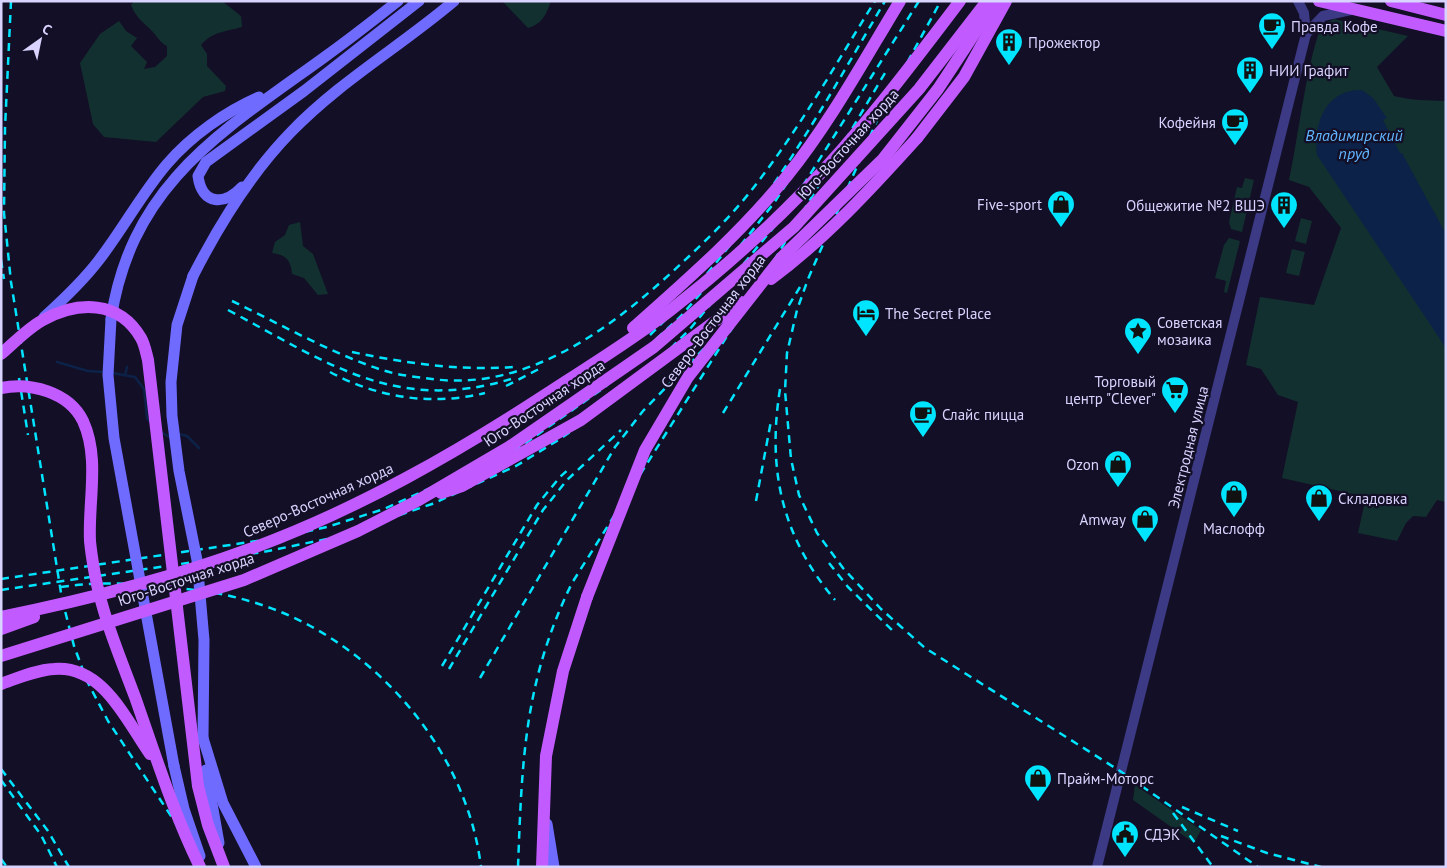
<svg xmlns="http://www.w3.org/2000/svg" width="1447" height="868" font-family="'PT Sans',sans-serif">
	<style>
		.green { fill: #12302f }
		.water { fill: #0c2248 }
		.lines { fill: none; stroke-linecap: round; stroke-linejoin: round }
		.stream { stroke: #0c2248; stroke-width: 2.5 }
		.tertiary { stroke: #3d3a85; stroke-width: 10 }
		.secondary { stroke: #6f6bff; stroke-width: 11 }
		.primary { stroke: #c25bff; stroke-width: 12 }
		.rail { stroke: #00e5ff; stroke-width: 2.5; stroke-dasharray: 8 6; stroke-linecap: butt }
		.secondary-bridge { stroke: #6f6bff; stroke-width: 11 }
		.primary-bridge { stroke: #c25bff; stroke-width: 12 }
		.labels { text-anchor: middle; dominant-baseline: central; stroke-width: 4.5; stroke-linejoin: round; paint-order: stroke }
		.poi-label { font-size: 15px; fill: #d9d4ff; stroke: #130f26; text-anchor: start }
		.street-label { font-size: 15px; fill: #d9d4ff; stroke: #130f26 }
		.water-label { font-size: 16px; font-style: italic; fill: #62b6ff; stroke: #130f26 }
	</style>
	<rect width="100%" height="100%" fill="#130f26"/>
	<g class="green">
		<path d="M134 1H222L241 16 242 27C225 32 213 31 201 45L207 54V66L226 86 225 91 203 97 156 142 104 137 93 124 80 63 100 34 119 21 126 31 137 38 131 46 147 62 144 69 155 67 167 56V46C159 42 158 37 152 31 143 22 136 18 131 5Z"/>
		<path d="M502 1H551C546 15 542 24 528 28Z"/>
		<path d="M1334 19 1408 36 1377 67 1394 96C1414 101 1426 100 1446 101V502L1437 500 1426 517 1413 516 1406 523 1397 541 1358 533 1366 497 1282 478 1298 402 1278 395 1261 369 1246 365 1260 297 1314 305 1341 228 1309 187 1289 180C1296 153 1310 38 1324 24 1326 22 1331 21 1334 19Z"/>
		<path d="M1245 178 1254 180 1242 232 1231 229 1229 222 1237 187 1242 188Z"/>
		<path d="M1301 218 1312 221 1306 244 1295 241Z"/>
		<path d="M300 222 303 246 313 254 328 294 318 295 304 278 292 274C291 260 286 255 272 253L275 242 285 235 289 225Z"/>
		<path d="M1229 238 1240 241 1227 293 1224 292 1226 281 1215 278 1224 245Z"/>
		<path d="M1292 249 1305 252 1299 276 1286 273Z"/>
		<path d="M1135 785 1201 830 1194 843 1133 800Z"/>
	</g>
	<path class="water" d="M1362 90 1373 98 1387 118 1383 120 1400 153H1402L1446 234V348L1317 155C1313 123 1326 89 1362 90Z"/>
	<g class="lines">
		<g class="stream">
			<path d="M57 362 88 371 104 372"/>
			<path d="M112 373 135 377 144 389 147 418 150 422"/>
			<path d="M125 375 127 367"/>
			<path d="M161 432 171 438"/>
			<path d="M179 434 187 436 199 448"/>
		</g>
		<g class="tertiary">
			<path d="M1306 34 1323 16 1351 10"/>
			<path d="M1097 867 1306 34 1304 13 1298 1"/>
		</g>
		<g class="secondary">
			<path d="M242 187C225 205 202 206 198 176L206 162 304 91 419 1"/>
			<path d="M193 276C219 225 251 173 291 132 339 82 401 46 454 1"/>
			<path d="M44 317C64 299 83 281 99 260 123 229 142 193 167 164 191 136 225 112 259 97"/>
			<path d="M111 319C132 182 223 131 326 56 351 38 374 20 398 1"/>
			<path d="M203 738 223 803 256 867"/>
			<path d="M174 766 184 809 200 856"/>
			<path d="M206 770 219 843"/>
			<path d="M547 824 554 867"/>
		</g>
		<g class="primary">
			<path d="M1319 1 1446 31"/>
			<path d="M1391 1 1446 15"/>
			<path d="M917 138 964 77 1006 1"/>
			<path d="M542 867 546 756 563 671 587 597"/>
		</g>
		<g class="rail">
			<path d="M11 1 5 128 4 213 11 282 62 599 74 646 87 681 108 721 181 831 200 867"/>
			<path d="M938 6 882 109 808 279 797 310 787 353 785 391 791 459 799 495 817 533 843 568 881 609 925 648 1120 771 1258 867"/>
			<path d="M1 260 4 279"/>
			<path d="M232 301C280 324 329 352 379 369 396 375 415 377 432 379 530 392 617 324 684 261 710 237 736 211 757 183 801 126 837 62 875 1"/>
			<path d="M228 310C326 362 395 414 511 379"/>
			<path d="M650 335C749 240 816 119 885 1"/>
			<path d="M352 352C404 363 460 371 513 367"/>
			<path d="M330 372C378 398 432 406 485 393"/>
			<path d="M19 378 28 435"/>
			<path d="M506 386 539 369"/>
			<path d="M780 389C767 470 782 537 835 600"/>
			<path d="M723 413 800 287"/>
			<path d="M497 450 548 420 581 396"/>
			<path d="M756 501 771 421"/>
			<path d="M829 563 848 587 896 634"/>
			<path d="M1 579 277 538 327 527 384 509 517 449 605 387 681 316 726 264 774 203 905 1"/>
			<path d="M61 587C93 582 127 583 159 586 189 589 220 592 249 601 366 634 466 744 481 867"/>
			<path d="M1 590 263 552 332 538 432 504 516 466 560 439 611 403 650 369 690 329 737 272 787 211 919 1"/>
			<path d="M442 666 537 505 560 477 571 467"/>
			<path d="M449 669 543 510 567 480 621 430"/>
			<path d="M480 678 615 447 643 411 733 319"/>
			<path d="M1 769 48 831 69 867"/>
			<path d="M1 780 41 835 57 867"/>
			<path d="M1182 807 1238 831"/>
			<path d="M1173 813 1213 867"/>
			<path d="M1221 836 1267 853 1321 867"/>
			<path d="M1 859 7 867"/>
			<path d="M518 867C522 761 524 681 572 583L768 271 885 73"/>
		</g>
		<g class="secondary-bridge">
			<path d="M193 276 177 325 171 382 172 416 179 471 197 560 204 640 203 738"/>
			<path d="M111 319 108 375 114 438 174 766"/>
		</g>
		<g class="primary-bridge">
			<path d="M771 279C826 238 871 189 917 138"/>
			<path d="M633 328C687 280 742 232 787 176 830 123 864 60 900 1"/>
			<path d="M1 354C14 343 28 328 43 320 78 301 119 300 141 338 145 345 146 353 148 360L198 786 208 825 224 867"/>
			<path d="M1 388C30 382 69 392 83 421 100 458 88 502 90 541 91 552 93 564 95 575 103 617 120 657 135 697 155 754 173 812 200 867"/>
			<path d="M441 493 462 486 581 420 741 302"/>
			<path d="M587 597 645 450 688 377 782 257 883 159 938 89 996 1"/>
			<path d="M1 617C85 600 169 579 250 549 357 510 456 453 551 391 591 365 634 339 672 309 718 273 763 233 803 192 861 132 910 67 960 1"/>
			<path d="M1 629 34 617"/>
			<path d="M1 656 244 580 358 531 417 501 509 447 654 347 794 227 919 89 987 1"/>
			<path d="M1 684C18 678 36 670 54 669 103 665 126 720 150 754"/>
		</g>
	</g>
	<defs>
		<g id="cafe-pin" transform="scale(1.4375)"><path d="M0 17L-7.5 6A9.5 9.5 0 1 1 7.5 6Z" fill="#00e5ff" stroke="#130f26"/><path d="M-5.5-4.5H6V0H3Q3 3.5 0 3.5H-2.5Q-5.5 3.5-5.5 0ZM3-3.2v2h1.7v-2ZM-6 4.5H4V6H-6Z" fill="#111"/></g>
		<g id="building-pin" transform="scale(1.4375)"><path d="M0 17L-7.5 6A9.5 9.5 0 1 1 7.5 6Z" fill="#00e5ff" stroke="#130f26"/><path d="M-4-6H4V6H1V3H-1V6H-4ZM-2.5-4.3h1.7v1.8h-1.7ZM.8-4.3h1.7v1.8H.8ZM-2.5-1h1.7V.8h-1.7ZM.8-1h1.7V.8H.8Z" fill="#111"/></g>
		<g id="shop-pin" transform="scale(1.4375)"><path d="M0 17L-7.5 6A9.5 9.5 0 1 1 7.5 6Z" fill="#00e5ff" stroke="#130f26"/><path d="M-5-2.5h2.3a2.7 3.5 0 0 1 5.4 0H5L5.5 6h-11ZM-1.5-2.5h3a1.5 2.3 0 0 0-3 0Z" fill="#111"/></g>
		<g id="hotel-pin" transform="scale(1.4375)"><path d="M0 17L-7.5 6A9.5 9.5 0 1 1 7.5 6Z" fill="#00e5ff" stroke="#130f26"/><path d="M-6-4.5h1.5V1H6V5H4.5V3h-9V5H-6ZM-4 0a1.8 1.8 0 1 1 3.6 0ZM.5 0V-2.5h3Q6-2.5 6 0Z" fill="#111"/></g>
		<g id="sight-pin" transform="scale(1.4375)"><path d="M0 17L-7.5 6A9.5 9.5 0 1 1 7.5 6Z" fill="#00e5ff" stroke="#130f26"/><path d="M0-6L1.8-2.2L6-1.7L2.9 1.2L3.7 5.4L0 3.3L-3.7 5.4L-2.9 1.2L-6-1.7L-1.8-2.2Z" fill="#111"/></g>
		<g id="supermarket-pin" transform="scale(1.4375)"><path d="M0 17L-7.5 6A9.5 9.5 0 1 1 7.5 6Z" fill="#00e5ff" stroke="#130f26"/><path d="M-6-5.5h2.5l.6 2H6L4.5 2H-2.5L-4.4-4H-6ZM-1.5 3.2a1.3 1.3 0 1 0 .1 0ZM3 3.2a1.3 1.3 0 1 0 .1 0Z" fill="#111"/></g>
		<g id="civic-pin" transform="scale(1.4375)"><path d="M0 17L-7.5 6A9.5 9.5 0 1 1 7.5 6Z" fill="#00e5ff" stroke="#130f26"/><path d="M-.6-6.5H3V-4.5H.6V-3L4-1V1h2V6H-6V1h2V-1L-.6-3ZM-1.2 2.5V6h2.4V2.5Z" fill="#111"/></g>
	</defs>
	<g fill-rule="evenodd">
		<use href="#cafe-pin" x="1272" y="26"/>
		<use href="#building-pin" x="1009" y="42"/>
		<use href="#building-pin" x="1250" y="70"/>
		<use href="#cafe-pin" x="1235" y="122"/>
		<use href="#shop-pin" x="1061" y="204"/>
		<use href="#building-pin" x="1284" y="205"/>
		<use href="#hotel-pin" x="866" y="313"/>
		<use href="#sight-pin" x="1138" y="331"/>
		<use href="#supermarket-pin" x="1175" y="390"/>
		<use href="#cafe-pin" x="923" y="414"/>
		<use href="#shop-pin" x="1118" y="464"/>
		<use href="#shop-pin" x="1234" y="494"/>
		<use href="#shop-pin" x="1319" y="498"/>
		<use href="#shop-pin" x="1145" y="519"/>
		<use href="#shop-pin" x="1038" y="778"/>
		<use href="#civic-pin" x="1125" y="834"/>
	</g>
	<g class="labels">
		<g class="poi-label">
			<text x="1291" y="26">Правда Кофе</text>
			<text x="1028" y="42">Прожектор</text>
			<text x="1269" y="70">НИИ Графит</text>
			<text x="1216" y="122" text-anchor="end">Кофейня</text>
			<text x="1042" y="204" text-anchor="end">Five-sport</text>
			<text x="1265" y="205" text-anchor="end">Общежитие №2 ВШЭ</text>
			<text x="885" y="313">The Secret Place</text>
			<text x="1157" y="322">Советская<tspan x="1157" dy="17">мозаика</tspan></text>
			<text x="1156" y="381" text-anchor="end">Торговый<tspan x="1156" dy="17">центр "Clever"</tspan></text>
			<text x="942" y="414">Слайс пицца</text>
			<text x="1099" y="464" text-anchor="end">Ozon</text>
			<text x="1338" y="498">Складовка</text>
			<text x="1126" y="519" text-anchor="end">Amway</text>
			<text x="1234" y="528" text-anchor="middle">Маслофф</text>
			<text x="1057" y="778">Прайм-Моторс</text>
			<text x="1144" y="834">СДЭК</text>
		</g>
		<g class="street-label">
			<text transform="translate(848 144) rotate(-48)">Юго-Восточная хорда</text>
			<text transform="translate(713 321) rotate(-53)">Северо-Восточная хорда</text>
			<text transform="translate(544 403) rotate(-34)">Юго-Восточная хорда</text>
			<text transform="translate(1188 447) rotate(-76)">Электродная улица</text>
			<text transform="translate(318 500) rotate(-24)">Северо-Восточная хорда</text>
			<text transform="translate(186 579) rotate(-18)">Юго-Восточная хорда</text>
		</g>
		<g class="water-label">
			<text x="1354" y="135">Владимирский<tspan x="1354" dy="18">пруд</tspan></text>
		</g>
	</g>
	<rect width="1447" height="868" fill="none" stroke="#d9d4ff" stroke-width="5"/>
	<g transform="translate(40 40) rotate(33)" stroke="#130f26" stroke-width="4" paint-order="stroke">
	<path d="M0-4L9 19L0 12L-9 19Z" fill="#d9d4ff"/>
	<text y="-8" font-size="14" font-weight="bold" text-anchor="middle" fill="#d9d4ff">С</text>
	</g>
</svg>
